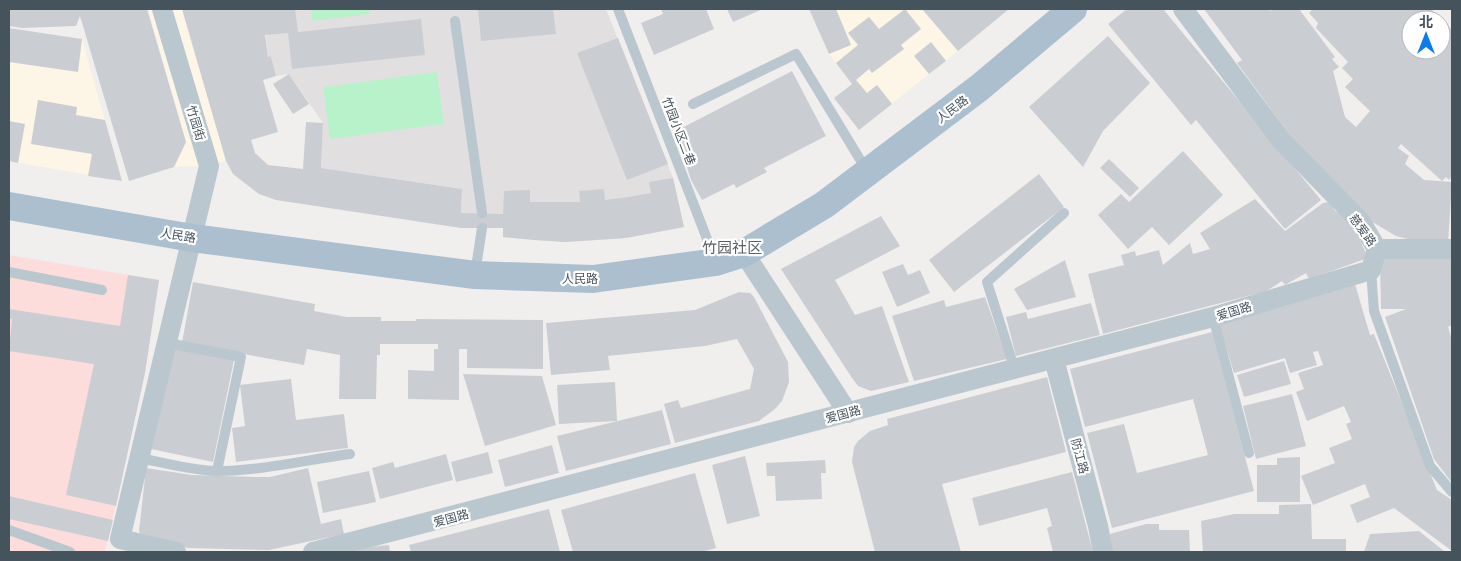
<svg xmlns="http://www.w3.org/2000/svg" width="1461" height="561" font-family="Montserrat,'Noto Sans SC',sans-serif">
	<style>
		.commercial { fill: #fdf5e5 }
		.education { fill: #e2dfe0 }
		.medical { fill: #fddddc }
		.green { fill: #b8f2cb }
		.building { fill: #caced3; fill-rule: evenodd }
		.lines { fill: none; stroke-linecap: round; stroke-linejoin: round }
		.lane { stroke: #bbc7ce; stroke-width: 10 }
		.street { stroke: #bbc7ce; stroke-width: 20 }
		.primary { stroke: #abbfcf; stroke-width: 28 }
		.labels { text-anchor: middle; dominant-baseline: central; stroke-width: 4.5; stroke-linejoin: round; paint-order: stroke }
		.street-label { font-size: 12px; fill: #45535d; stroke: #fff }
		.quarter-label { font-size: 15px; fill: #5a5f63; stroke: #fff }
	</style>
	<rect width="100%" height="100%" fill="#f1eeee"/>
	<g class="commercial">
		<path d="M148 9H182L226 161 209 166 174 167 186 142Z"/>
		<path d="M809 9H922L958 51 859 130 834 98 852 83 829 54Z"/>
		<path d="M9 28 82 39 122 181 9 161Z"/>
	</g>
	<path class="education" d="M263 9H606L673 178 684 227 626 238 597 240 565 242 503 237V228H461L462 189 321 168 323 123 289 74 276 76 271 56 268 57Z"/>
	<path class="medical" d="M9 255 159 280 145 373 105 552H9Z"/>
	<g class="green">
		<path d="M311 9H369V14L312 21Z"/>
		<path d="M437 72 444 124 330 139 323 87Z"/>
	</g>
	<g class="building">
		<path d="M9 9H147L186 142 174 167 129 181 80 16 76 26 22 28 9 26Z"/>
		<path d="M182 9H295L298 32 421 19 425 55 292 69 288 33 265 35 268 57 271 56 276 76 263 80 278 132 251 140 255 153 268 165 303 169 306 122 323 123 321 168 462 189 461 213 503 214 504 191 530 190V202H580L579 191 604 189 605 200 628 197 651 193 649 182 673 178 684 227 626 238 565 242 534 240 503 237V228H461L276 200 259 194 233 174 226 161Z"/>
		<path d="M478 9H553L556 34 481 41Z"/>
		<path d="M661 9H706L714 29 654 55 641 23 663 14Z"/>
		<path d="M727 9H763L733 22Z"/>
		<path d="M809 9H836L851 45 829 54Z"/>
		<path d="M905 9 921 29 901 45 904 49 872 73 869 69 856 80 867 93 877 85 892 104 859 130 834 98 852 84 836 63 858 45 848 33 869 17 879 29Z"/>
		<path d="M922 9H1009L958 51Z"/>
		<path d="M1127 9H1163L1321 200 1285 229 1196 120 1191 125 1108 24Z"/>
		<path d="M1204 9H1269L1270 11 1274 9H1299L1335 57 1332 59 1339 67 1333 71 1345 117 1356 127 1370 111 1345 87 1353 79 1342 68 1348 62 1316 28 1318 23 1309 13 1313 9H1431L1452 30V176L1449 180 1446 177 1442 181 1401 144 1398 148 1409 156 1405 164 1424 180 1452 182 1448 243 1415 241 1396 236 1369 220 1291 137 1237 63 1242 60ZM1411 20H1441V50H1411Z"/>
		<path d="M9 28 82 39 78 72 9 62Z"/>
		<path d="M1108 36 1150 83 1103 131 1083 167 1029 107Z"/>
		<path d="M618 38 668 164 627 180 577 53Z"/>
		<path d="M931 42 946 61 929 74 914 56Z"/>
		<path d="M792 71 826 136 764 168 767 172 736 188 734 184 702 200 691 180 676 131Z"/>
		<path d="M289 74 309 104 293 114 273 84Z"/>
		<path d="M38 100 77 107 76 115 105 120 122 181 88 176 92 154 31 144Z"/>
		<path d="M9 121 25 124 18 163 9 161Z"/>
		<path d="M1183 151 1223 195 1169 245 1152 227 1128 249 1098 215 1121 194 1129 202Z"/>
		<path d="M1109 159 1139 188 1130 197 1100 168Z"/>
		<path d="M1039 174 1064 207 954 292 929 260Z"/>
		<path d="M1255 199 1285 231 1323 203 1329 202 1336 212 1340 210 1353 224 1368 258 1309 279 1306 273 1285 285 1282 281 1257 297 1255 294 1103 334 1088 274 1124 265 1121 255 1135 251 1136 256 1159 250 1163 265 1190 243 1193 254 1210 249 1200 233Z"/>
		<path d="M881 216 900 246 835 280 855 315 882 306 909 382 871 391 858 386 852 378 781 269Z"/>
		<path d="M1452 257V325L1448 327 1452 340V483L1434 459 1385 317 1406 309H1381L1380 258Z"/>
		<path d="M1065 260 1076 297 1027 310 1014 289Z"/>
		<path d="M903 264 908 275 920 270 930 293 897 307 882 272Z"/>
		<path d="M128 275 159 280 145 373 116 506 66 495 94 364 9 351 12 319 9 318V309L120 326Z"/>
		<path d="M193 282 315 304 314 311 347 317H381V321H416V319L543 320V369L467 368V349H459V400L408 399V370L434 371V349H438V344H380V355H377L376 399H339L340 355 307 349 304 365 182 343Z"/>
		<path d="M1355 284 1370 335 1374 334 1437 490 1452 500V551L1394 508 1357 523 1350 505 1370 497 1365 484 1313 505 1301 476 1335 463 1329 448 1352 439 1346 424 1351 422 1344 406 1307 421 1296 392 1304 389 1298 373 1323 365 1318 351 1313 352 1317 365 1290 373 1285 358 1234 373 1219 324Z"/>
		<path d="M739 292 750 293 754 297 788 362 789 382 782 401 775 409 759 421 675 443 664 404 678 400 681 408 750 389 754 369 737 339 705 346 608 356 610 370 551 375 546 323 695 310Z"/>
		<path d="M985 297 1007 359 914 381 892 316 944 300 946 307Z"/>
		<path d="M1091 303 1100 335 1016 356 1006 317 1026 312 1028 319Z"/>
		<path d="M1212 332 1254 491 1112 528 1087 433 1124 424 1137 473 1208 455 1193 399 1085 427 1070 369Z"/>
		<path d="M173 347 234 360 213 462 151 449Z"/>
		<path d="M1284 361 1291 384 1244 397 1237 375Z"/>
		<path d="M463 374 542 376 556 425 485 446Z"/>
		<path d="M1047 377 1066 452 942 484 961 552H875L852 462 854 447 858 441 870 431 888 425 887 419Z"/>
		<path d="M291 379 296 420 344 414 348 448 236 462 232 428 245 426 240 385Z"/>
		<path d="M615 382 617 421 559 424 557 385Z"/>
		<path d="M1292 394 1306 446 1256 459 1243 406Z"/>
		<path d="M662 410 671 444 566 471 557 436Z"/>
		<path d="M552 445 559 473 505 487 498 460Z"/>
		<path d="M488 452 493 473 456 482 451 462Z"/>
		<path d="M446 454 453 480 380 499 372 468 393 462 395 468Z"/>
		<path d="M745 456 760 516 727 524 712 465Z"/>
		<path d="M1300 457V502H1257V465H1277V458Z"/>
		<path d="M825 460 826 473H821L822 499 776 501 775 476H767L766 463Z"/>
		<path d="M146 468 192 475 258 477H270L308 468 321 524 341 519 344 534 269 550 189 548 149 542 142 538 139 531Z"/>
		<path d="M369 471 376 502 323 513 317 482Z"/>
		<path d="M1072 472 1093 552H1053L1047 528 1052 526 1047 508 979 526 972 498Z"/>
		<path d="M695 473 716 548 701 552H573L561 510Z"/>
		<path d="M9 496 113 520 108 541 9 519Z"/>
		<path d="M1311 504 1312 539H1346V552H1203L1201 521 1234 514H1279V505Z"/>
		<path d="M549 509 560 552H411L409 545Z"/>
		<path d="M1146 524H1159V530H1189L1190 552H1111L1110 534Z"/>
		<path d="M1419 531 1445 552H1364L1370 534Z"/>
		<path d="M389 545 390 552H359L358 548Z"/>
	</g>
	<g class="lines">
		<g class="lane">
			<path d="M618 9 716 262"/>
			<path d="M455 21 482 213"/>
			<path d="M693 104 796 54 867 171"/>
			<path d="M1371 270 1374 311 1430 466 1452 492"/>
			<path d="M9 272 102 290"/>
			<path d="M475 274 482 228"/>
			<path d="M1213 317 1249 453"/>
			<path d="M167 343 241 357 217 471"/>
			<path d="M1015 370 987 282 1064 213"/>
			<path d="M140 458C165 463 190 470 216 471 260 471 306 460 350 454"/>
			<path d="M9 530 70 552"/>
		</g>
		<g class="street">
			<path d="M162 9 209 166 120 539 176 552"/>
			<path d="M1377 249H1452"/>
			<path d="M744 253 848 413"/>
			<path d="M1054 359 1098 526 1103 552"/>
			<path d="M313 552 1213 317 1371 270 1377 249 1361 222 1281 140 1183 9"/>
		</g>
		<path class="primary" d="M9 206 192 238 475 275 593 279 716 262 744 253 824 205 979 88 1073 9"/>
	</g>
	<g class="labels">
		<g class="street-label">
			<text transform="translate(952 109) rotate(-37)">人民路</text>
			<text transform="translate(196 123) rotate(73)">竹园街</text>
			<text transform="translate(679 131) rotate(69)">竹园小区二巷</text>
			<text transform="translate(1363 230) rotate(54)">慈爱路</text>
			<text transform="translate(178 235) rotate(9)">人民路</text>
			<text x="580" y="278">人民路</text>
			<text transform="translate(1234 311) rotate(-17)">爱国路</text>
			<text transform="translate(843 414) rotate(-15)">爱国路</text>
			<text transform="translate(1080 456) rotate(75)">防江路</text>
			<text transform="translate(451 518) rotate(-15)">爱国路</text>
		</g>
		<g class="quarter-label">
			<text x="732" y="247">竹园社区</text>
		</g>
	</g>
	<rect width="1461" height="561" fill="none" stroke="#45535d" stroke-width="20"/>
	<g transform="translate(1426 35)"><circle r="24" fill="#ffffff" stroke="#b5babe"/>
	<path d="M0-4L9 19L0 12L-9 19Z" fill="#0b7bed"/>
	<text y="-8" font-size="14" font-weight="bold" text-anchor="middle" fill="#45535d">北</text>
	</g>
</svg>
